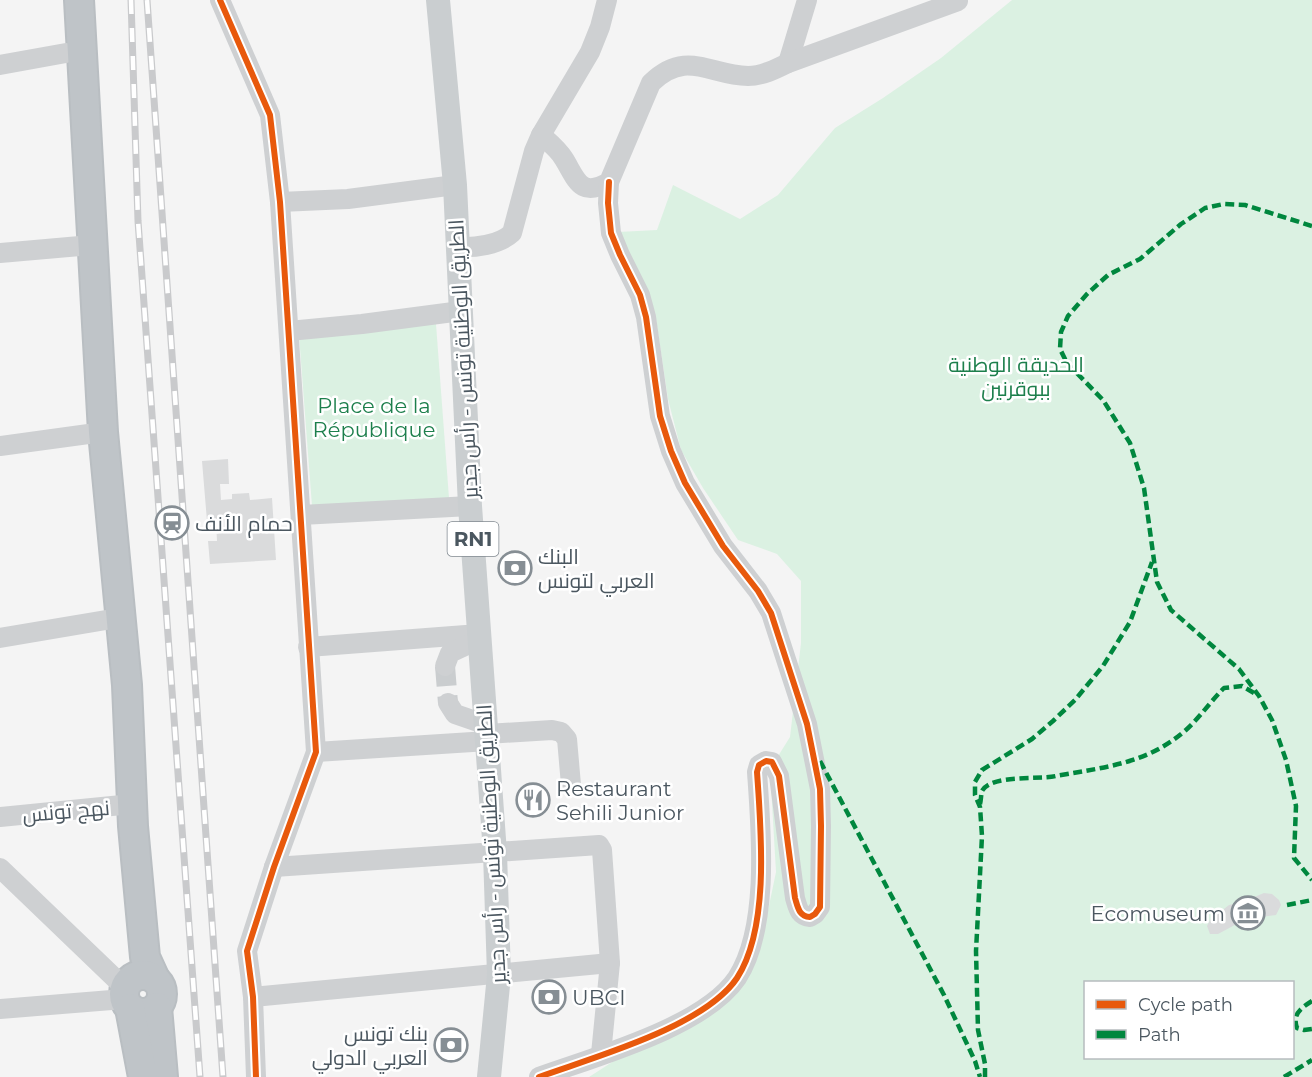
<svg xmlns="http://www.w3.org/2000/svg" width="1312" height="1077" font-family="Montserrat,Cairo,sans-serif">
	<style>
		.green { fill: #dbf1e2; fill-rule: evenodd }
		.building { fill: #dadbdc }
		.lines { fill: none; stroke-linecap: round; stroke-linejoin: round }
		.minor-tunnel { stroke: #cacdcf; stroke-width: 20; stroke-dasharray: 20 10; stroke-linecap: butt }
		.highway-casing { stroke: #b9bec2; stroke-width: 32 }
		.minor { stroke: #ced0d2; stroke-width: 20 }
		.major { stroke: #caced0; stroke-width: 24 }
		.highway { stroke: #bfc4c8; stroke-width: 28 }
		.rail-casing { stroke: #c9cacc; stroke-width: 7 }
		.rail { stroke: #fff; stroke-width: 4.5; stroke-dasharray: 14; stroke-linecap: butt }
		.quiet { stroke: #00873e; stroke-width: 4.5; stroke-dasharray: 9 4.5; stroke-linecap: butt }
		.cycleway-casing { stroke: #fff; stroke-width: 10 }
		.cycleway { stroke: #e8590c; stroke-width: 6 }
		.labels { text-anchor: middle; dominant-baseline: central; stroke-width: 5; stroke-linejoin: round; paint-order: stroke }
		.shield { fill: #fff; stroke: #818990; stroke-width: 1.5 }
		.shield-label { font-size: 20px; font-weight: bold; fill: #4b5760 }
		.street-label { font-size: 21px; fill: #4b5760; stroke: #fff }
		.park-label { font-size: 21px; fill: #1d7f4c; stroke: #fff }
		.poi-label { font-size: 21px; fill: #4b5760; stroke: #fff; text-anchor: start }
	</style>
	<rect width="100%" height="100%" fill="#f4f4f4"/>
	<g class="green">
		<path d="M1012 0H1312V1077H589L620 1057 708 1014 765 925 776 872 770 769 790 737 801 643V581L777 554 738 540 703 488 681 450 668 399 655 312 636 281 618 232 657 230 673 185 740 219 778 195 835 128 883 98 941 58ZM1086 982H1292V1058H1086Z"/>
		<path d="M436 324 449 498 312 506 299 335Z"/>
	</g>
	<g class="building">
		<path d="M228 459 229 484H220L221 500 232 499V494L249 493 250 500 272 498 276 560 210 564 208 541H217L216 521H207L202 461Z"/>
		<path d="M1264 893 1272 894 1279 900 1281 905 1276 915 1246 919 1218 934H1210L1207 926 1210 920 1229 905 1242 902Z"/>
	</g>
	<g class="lines">
		<path class="minor-tunnel" d="M445 666 448 703"/>
		<g class="highway-casing">
			<g id="highway">
				<path d="M79 0 103 432 127 685 133 826 145 957 155 979"/>
				<circle cx="143" cy="994" r="19"/>
				<path d="M157 1007 163 1077"/>
				<path d="M130 1008 143 1077"/>
			</g>
		</g>
		<g class="minor">
			<path d="M220 0 270 115 280 202 316 752 274 867 247 951 253 997 256 1077"/>
			<path d="M788 63 807 0"/>
			<path d="M0 65 66 53"/>
			<path d="M541 135C550 143 558 149 564 159 577 180 580 198 609 182L651 83C686 49 709 75 748 76 762 76 776 69 788 63L958 1"/>
			<path d="M280 202 348 199 455 185"/>
			<path d="M457 247C475 248 499 245 512 233L534 151 541 135 590 52 600 27 607 0"/>
			<path d="M0 253 80 246"/>
			<path d="M289 331 362 324 461 311"/>
			<path d="M0 446 103 432"/>
			<path d="M301 515 470 506"/>
			<path d="M0 638 106 620"/>
			<path d="M308 647 479 634"/>
			<path d="M445 666 450 653 480 639"/>
			<path d="M448 703 455 714 487 725"/>
			<path d="M487 734 552 730 561 732 567 739 571 785"/>
			<path d="M316 752 488 741"/>
			<path d="M0 817 132 804"/>
			<path d="M274 867 599 845 602 850 610 963 601 1054"/>
			<path d="M0 868 124 987"/>
			<path d="M253 997 610 963"/>
			<path d="M0 1009 124 999"/>
			<path d="M539 1077C594 1057 704 1027 737 978 770 927 761 830 757 772L759 765 766 761 772 762 779 776 795 898C798 908 799 916 810 917L815 914 820 907 821 826 820 789 807 724 771 613 758 591 723 546 685 483 671 451 660 416 646 317 640 295 620 255 611 233 608 203 609 182"/>
		</g>
		<path class="major" d="M438 0 455 185 470 506 495 853 499 975 489 1077"/>
		<use href="#highway" class="highway"/>
		<g class="rail-casing">
			<g id="rail">
				<path d="M131 0 138 221 200 1077"/>
				<path d="M147 0 223 1077"/>
			</g>
		</g>
		<use href="#rail" class="rail"/>
		<g class="quiet">
			<path d="M1312 226 1245 205 1224 204 1205 208 1181 224 1140 259 1108 275 1087 294 1068 316 1061 332 1060 349 1067 363 1103 400 1130 443 1144 488 1157 582 1171 610 1239 669 1259 696 1272 720 1286 760 1296 806 1294 858 1312 880"/>
			<path d="M820 761 944 995 975 1061 980 1077"/>
			<path d="M980 804C981 801 981 794 982 791 991 774 1039 780 1056 776 1105 767 1148 764 1187 729 1200 717 1211 701 1224 688L1242 686 1254 693"/>
			<path d="M1287 905 1312 900"/>
			<path d="M1312 1001C1301 1008 1292 1014 1297 1028L1304 1030 1312 1029"/>
			<path d="M985 1077V1064L978 1030 976 951 982 836 980 807 975 795V782L982 770 1032 739 1053 721 1075 700 1103 666 1130 622 1152 562"/>
			<path d="M1284 1077 1312 1060"/>
		</g>
		<g class="cycleway-casing">
			<g id="cycleway">
				<path d="M220 0 270 115 280 202 316 752 274 867 247 951 253 997 256 1077"/>
				<path d="M539 1077C594 1057 704 1027 737 978 770 927 761 830 757 772L759 765 766 761 772 762 779 776 795 898C798 908 799 916 810 917L815 914 820 907 821 826 820 789 807 724 771 613 758 591 723 546 685 483 671 451 660 416 646 317 640 295 620 255 611 233 608 203 609 182"/>
			</g>
		</g>
		<use href="#cycleway" class="cycleway"/>
	</g>
	<defs>
		<g id="station-ring" transform="scale(1.725)"><circle r="9.5" fill="#fff" stroke="#868e94" stroke-width="1.5"/><path d="M-3-6H3Q5-6 5-4V2Q5 4 3 4L4.5 6H3L1.5 4h-3L-3 6H-4.5L-3 4Q-5 4-5 2V-4Q-5-6-3-6ZM-3.5-4v3h7v-3ZM-3.5 1v1.5H-2V1ZM2 1v1.5H3.5V1Z" fill="#868e94"/></g>
		<g id="bank-ring" transform="scale(1.725)"><circle r="9.5" fill="#fff" stroke="#868e94" stroke-width="1.5"/><path d="M-6-4H6V4H-6ZM0-2.3a2.3 2.3 0 1 0 0 4.6a2.3 2.3 0 1 0 0-4.6Z" fill="#868e94"/></g>
		<g id="restaurant-ring" transform="scale(1.725)"><circle r="9.5" fill="#fff" stroke="#868e94" stroke-width="1.5"/><path d="M-5-6h1v4h1v-4h1v4h1v-4h1v5L-1.5 .5V6h-2V.5L-5-1ZM5-6V6H3V1.5H1.5Q1.5-4 5-6Z" fill="#868e94"/></g>
		<g id="museum-ring" transform="scale(1.725)"><circle r="9.5" fill="#fff" stroke="#868e94" stroke-width="1.5"/><path d="M0-6L6-3V-2H-6V-3ZM-5-1h2V3h-2ZM-1-1h2V3h-2ZM3-1h2V3H3ZM-6 4H6V6H-6Z" fill="#868e94"/></g>
	</defs>
	<g fill-rule="evenodd">
		<use href="#station-ring" x="172" y="523"/>
		<use href="#bank-ring" x="515" y="568"/>
		<use href="#restaurant-ring" x="533" y="800"/>
		<use href="#museum-ring" x="1248" y="913"/>
		<use href="#bank-ring" x="549" y="997"/>
		<use href="#bank-ring" x="451" y="1045"/>
	</g>
	<g class="labels">
		<rect class="shield" x="447.5" y="522" width="51" height="34" rx="4.5"/>
		<g class="shield-label">
			<text x="473" y="539">RN1</text>
		</g>
		<g class="street-label">
			<text transform="translate(463 359) rotate(-93)">الطريق الوطنية تونس - رأس جدير</text>
			<text transform="translate(66 811) rotate(-5)">نهج تونس</text>
			<text transform="translate(491 844) rotate(-93)">الطريق الوطنية تونس - رأس جدير</text>
		</g>
		<g class="park-label">
			<text x="1016" y="364">الحديقة الوطنية<tspan x="1016" dy="24">ببوقرنين</tspan></text>
			<text x="374" y="405">Place de la<tspan x="374" dy="24">République</tspan></text>
		</g>
		<g class="poi-label">
			<text x="195" y="523">حمام الأنف</text>
			<text x="538" y="556">البنك<tspan x="538" dy="24">العربي لتونس</tspan></text>
			<text x="556" y="788">Restaurant<tspan x="556" dy="24">Sehili Junior</tspan></text>
			<text x="1225" y="913" text-anchor="end">Ecomuseum</text>
			<text x="572" y="997">UBCI</text>
			<text x="428" y="1033" text-anchor="end">بنك تونس<tspan x="428" dy="24">العربي الدولي</tspan></text>
		</g>
	</g>
	<rect x="1084" y="981" width="210" height="78" fill="#ffffff" stroke="#b7bcbf" stroke-width="1.5"/>
	<rect x="1096" y="1000" width="30" height="9" fill="#e8590c" stroke="#b7bcbf" stroke-width="1.5"/>
	<text x="1138" y="1011" font-size="18" fill="#4b5760">Cycle path</text>
	<rect x="1096" y="1030" width="30" height="9" fill="#00873e" stroke="#b7bcbf" stroke-width="1.5"/>
	<text x="1138" y="1041" font-size="18" fill="#4b5760">Path</text>
</svg>
